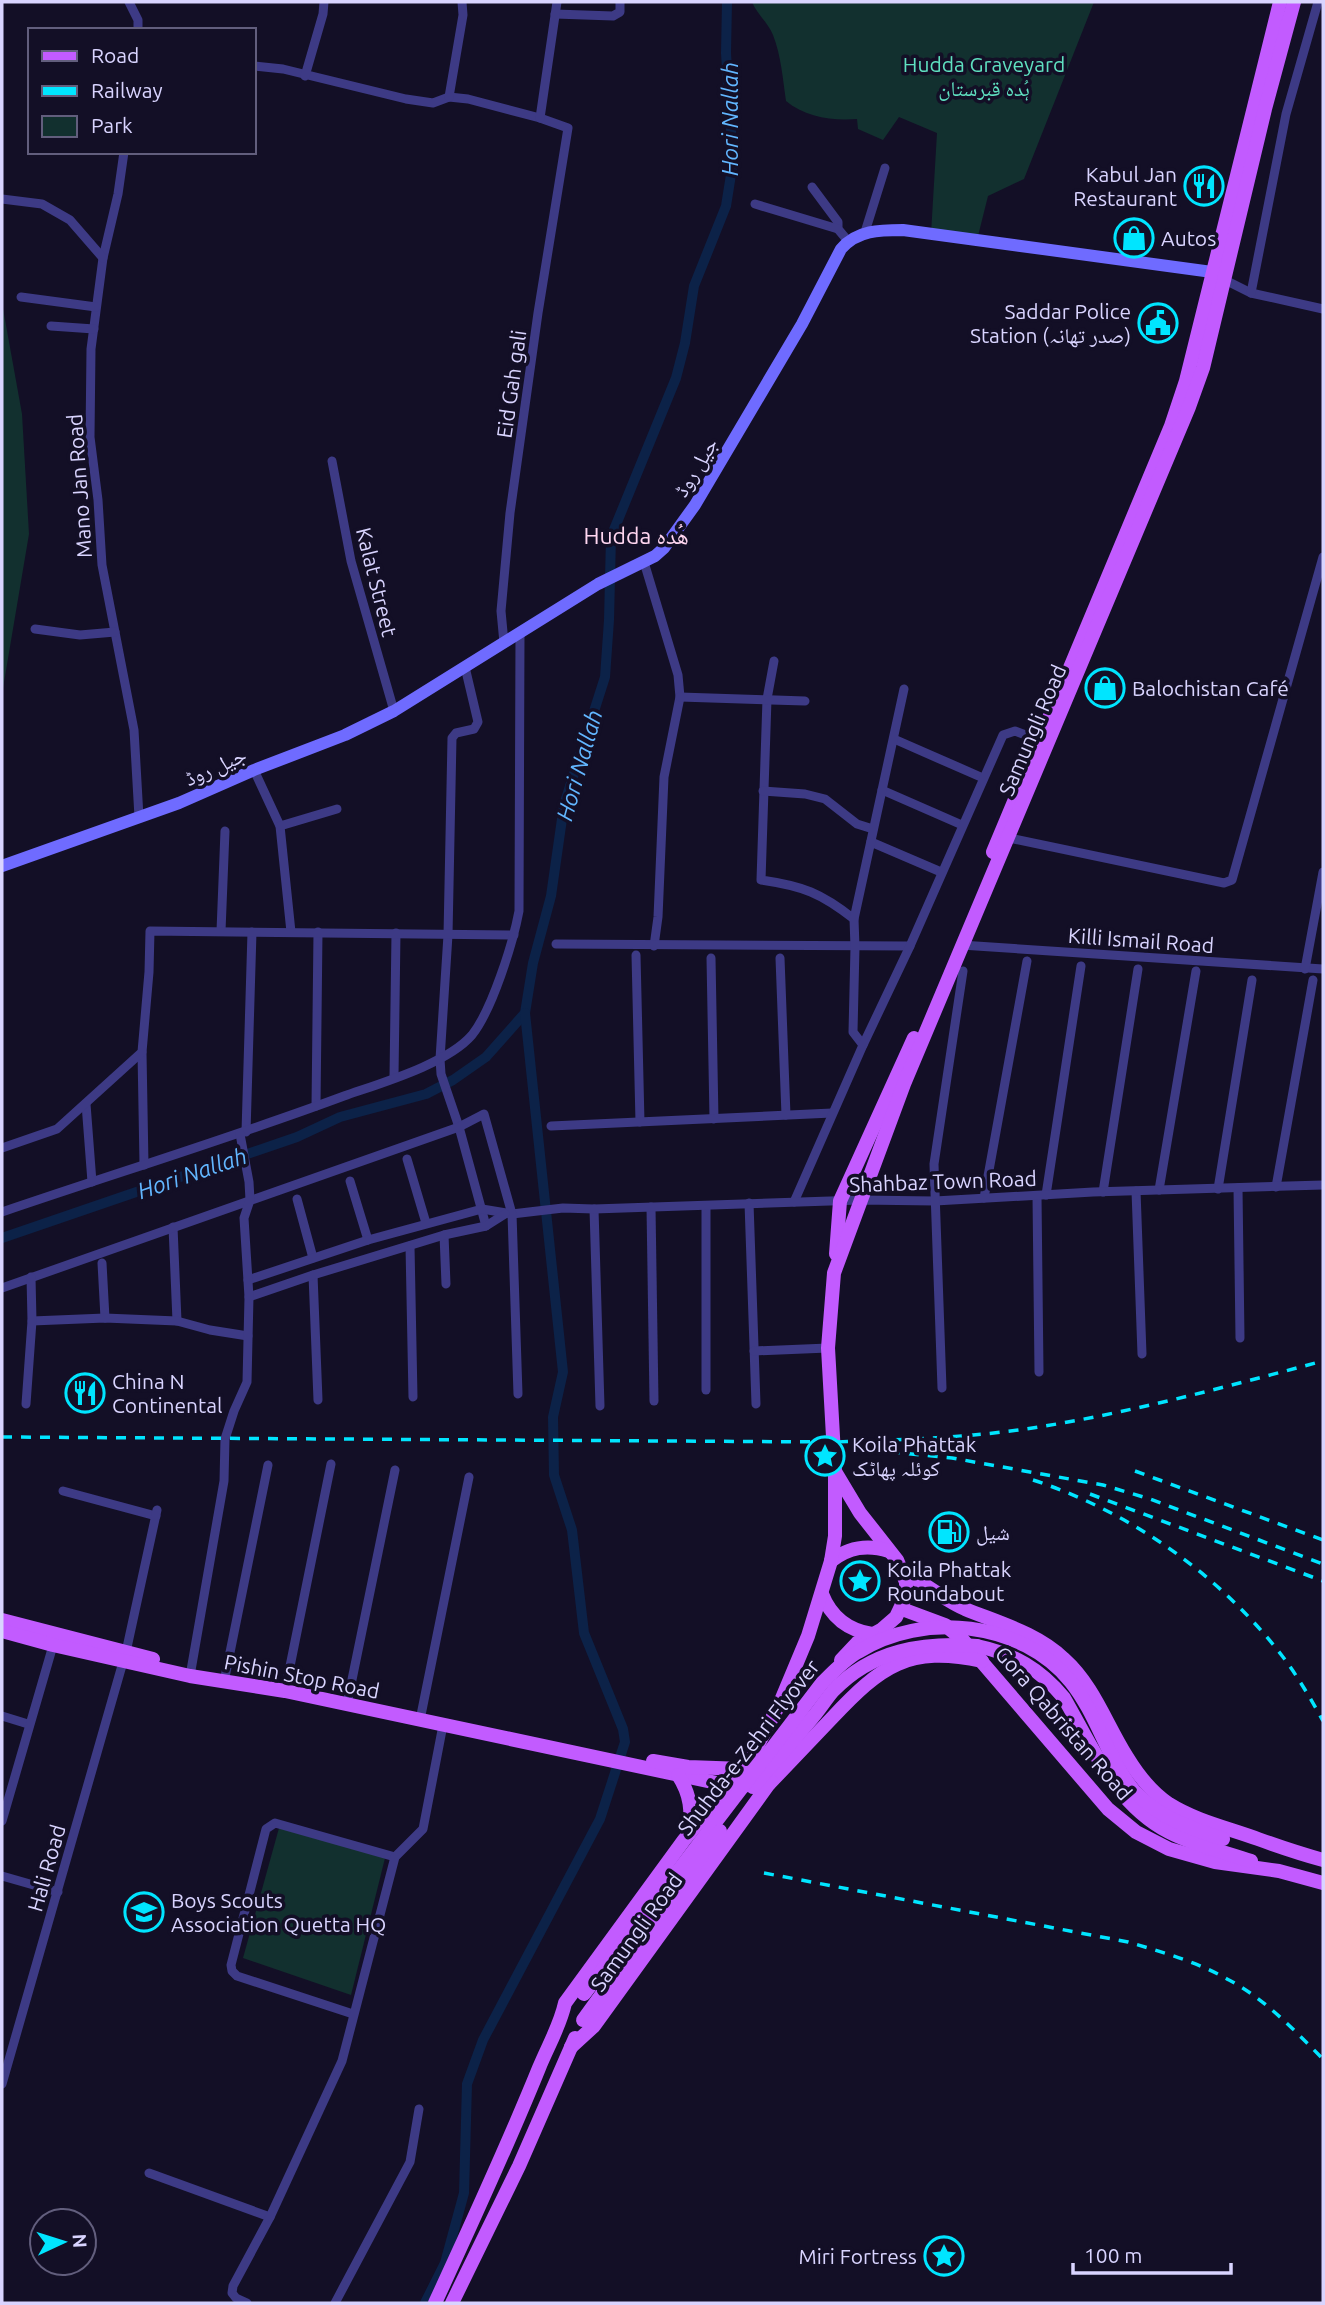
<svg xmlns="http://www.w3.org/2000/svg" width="1325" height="2305" font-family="Ubuntu,'Noto Naskh Arabic',sans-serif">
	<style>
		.green { fill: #12302f }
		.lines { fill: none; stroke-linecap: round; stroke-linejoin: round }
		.canal { stroke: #0c2248; stroke-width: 10 }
		.street { stroke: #3d3a85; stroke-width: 9 }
		.secondary { stroke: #6f6bff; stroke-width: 12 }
		.primary { stroke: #c25bff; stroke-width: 14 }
		.rail { stroke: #00e5ff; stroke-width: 3.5; stroke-dasharray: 10 9; stroke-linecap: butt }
		.primary-bridge { stroke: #c25bff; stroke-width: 14 }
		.labels { text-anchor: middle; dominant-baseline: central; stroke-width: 7; stroke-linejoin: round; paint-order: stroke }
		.park-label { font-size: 21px; fill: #5fe0c0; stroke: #130f26 }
		.poi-label { font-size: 21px; fill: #d9d4ff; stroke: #130f26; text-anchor: start }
		.street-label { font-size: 21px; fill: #d9d4ff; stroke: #130f26 }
		.water-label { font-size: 23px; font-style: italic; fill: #62b6ff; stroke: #130f26 }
		.neighbourhood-label { font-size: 23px; fill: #ffd6f0; stroke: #130f26 }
	</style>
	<rect width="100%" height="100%" fill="#130f26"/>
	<g class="green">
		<path d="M752 2H1094L1024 179 988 196 977 240 931 234 937 133 899 117 883 140 858 129 857 119C832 121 805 117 786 101 783 80 781 55 773 35 768 23 757 14 752 2Z"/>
		<path d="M2 303 22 414 29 534 2 694Z"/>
		<path d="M279 1828 385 1858 351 1995 243 1958Z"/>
	</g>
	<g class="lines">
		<g class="canal">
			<path d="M2 1238 297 1137 340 1117 426 1094 453 1080 486 1057 525 1013 533 963 551 896 564 805 605 677 609 620 611 537 676 378 685 343 694 286 726 206 733 162 726 53 727 2"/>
			<path d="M425 2303 445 2263 464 2193 467 2084 483 2040 600 1819 625 1742 623 1729 584 1633 572 1530 554 1475 553 1417 563 1372 525 1013"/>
		</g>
		<g class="street">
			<path d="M129 2 138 20V30"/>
			<path d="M555 14 613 16 620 12V2"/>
			<path d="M254 66 283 69 406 99 433 103 449 97 468 99 540 118 568 128 538 313 510 513 501 611 504 643"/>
			<path d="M305 76 323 14 324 2"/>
			<path d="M449 97 463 15 462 2"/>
			<path d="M540 118 557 2"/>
			<path d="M124 152 118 194 103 258 91 349 90 437 98 500 102 565 134 730 139 817"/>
			<path d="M812 187 838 222V229L848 241"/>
			<path d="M2 199 42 204 70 220 103 258"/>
			<path d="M755 204 838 229"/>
			<path d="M865 232 885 168"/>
			<path d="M1223 279 1251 293 1323 309"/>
			<path d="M1251 293 1286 114 1318 2"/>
			<path d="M21 297 96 307"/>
			<path d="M51 326 94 329"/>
			<path d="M332 461 351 561 394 711"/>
			<path d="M644 562 678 675 680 697 664 777 658 917 654 946"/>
			<path d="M35 629 80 635 115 632"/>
			<path d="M774 661 767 699 761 880C803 886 821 893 854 919"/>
			<path d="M465 667 478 722 474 729 456 733 452 738 448 935 440 1059 441 1074 459 1127 486 1226"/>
			<path d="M680 697 805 701"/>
			<path d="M894 739 983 778"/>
			<path d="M254 770 280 826 291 932"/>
			<path d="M882 790 962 825"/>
			<path d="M763 791 805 794 825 799 857 824 873 829"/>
			<path d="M280 826 337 809"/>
			<path d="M1009 838 1224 883 1232 880 1323 557"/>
			<path d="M871 842 941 872"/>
			<path d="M221 931 225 831"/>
			<path d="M556 944 910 946"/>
			<path d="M961 945 1323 969"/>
			<path d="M636 955 640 1122"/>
			<path d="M711 958 714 1119"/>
			<path d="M780 958 786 1115"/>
			<path d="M1305 969 1323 872"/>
			<path d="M863 1045 853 1032 855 947 854 919 904 689"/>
			<path d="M142 1052 144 1165"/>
			<path d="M394 1077 396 933"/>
			<path d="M86 1104 92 1182"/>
			<path d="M316 1106 318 932"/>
			<path d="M551 1126 832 1113"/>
			<path d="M246 1132 252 932"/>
			<path d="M2 1148 57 1129 142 1052 149 972 150 931 514 935"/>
			<path d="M407 1159 426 1223"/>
			<path d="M350 1181 368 1240"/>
			<path d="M1276 1187 1313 980"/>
			<path d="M1238 1188 1240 1338"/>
			<path d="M1218 1189 1252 980"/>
			<path d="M1159 1190 1196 971"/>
			<path d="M1136 1191 1142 1354"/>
			<path d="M1103 1192 1138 969"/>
			<path d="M1046 1195 1081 966"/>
			<path d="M1037 1196 1039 1372"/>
			<path d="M984 1198 1027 961"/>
			<path d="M297 1199 313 1258"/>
			<path d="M794 1202 863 1045 910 946 1003 735 1015 731 1044 742"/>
			<path d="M749 1203 756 1404"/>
			<path d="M706 1206V1390"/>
			<path d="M651 1207 654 1401"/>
			<path d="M594 1209 600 1406"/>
			<path d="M2 1212C116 1173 231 1138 344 1096 381 1083 447 1064 472 1035 492 1010 513 943 519 911L520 634"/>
			<path d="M173 1227 177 1321"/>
			<path d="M444 1235 446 1284"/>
			<path d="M410 1246 413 1397"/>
			<path d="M102 1263 105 1318"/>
			<path d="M313 1275 318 1400"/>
			<path d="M248 1280 368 1240 482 1209 512 1214 563 1208 594 1209 860 1200 935 1201 1093 1192 1323 1185"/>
			<path d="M2 1288 459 1127 484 1114 512 1214 518 1394"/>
			<path d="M249 1297 313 1275 444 1235 486 1226 505 1214"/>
			<path d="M32 1321 105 1318 177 1321 210 1330 248 1336"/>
			<path d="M754 1351 828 1348"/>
			<path d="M942 1388 934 1164 963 971"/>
			<path d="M26 1404 32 1321 31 1277"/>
			<path d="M63 1491 156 1516"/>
			<path d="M126 1652 157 1510"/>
			<path d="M190 1676 224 1481 225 1439 234 1411 247 1382 249 1297 244 1218 250 1200 249 1182 240 1134"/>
			<path d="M224 1682 268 1465"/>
			<path d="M285 1691 331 1464"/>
			<path d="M347 1704 395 1470"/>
			<path d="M2 1716 28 1724"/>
			<path d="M420 1720 469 1477"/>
			<path d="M2 1821 54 1642"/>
			<path d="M2 1876 58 1892"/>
			<path d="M353 2014 237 1976 232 1971 231 1965 266 1829 275 1823 395 1857"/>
			<path d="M2 2084 123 1662"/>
			<path d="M149 2173 270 2217"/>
			<path d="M247 2303 236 2298 232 2293 233 2286 270 2217 342 2061 395 1857 423 1829 443 1725"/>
			<path d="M335 2303 410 2162 419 2109"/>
		</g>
		<path class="secondary" d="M2 866 179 803 254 770 345 735 394 711 598 584 655 556 664 548 695 505 802 324 841 249C857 230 880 230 903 230L1212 272 1218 276"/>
		<g class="primary">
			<path d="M993 852 1171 426 1186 381 1280 2"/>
			<path d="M836 1254 840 1201 914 1038"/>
			<path d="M836 1473 860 1513 897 1560 906 1582V1596L896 1617 881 1630 857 1643 841 1660"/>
			<path d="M831 1561C849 1547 867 1544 889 1551"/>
			<path d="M902 1570C923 1583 943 1599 965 1609 999 1623 1037 1633 1064 1659 1094 1686 1106 1724 1127 1757 1138 1775 1151 1792 1169 1804 1196 1821 1228 1828 1258 1839 1280 1847 1301 1854 1323 1860"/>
			<path d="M822 1594C831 1617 847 1630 872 1634"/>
			<path d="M902 1609 945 1625 963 1640 1108 1809 1136 1832 1169 1849 1215 1862 1279 1871 1323 1883"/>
			<path d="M2 1620 153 1659"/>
			<path d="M2 1631 53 1645 190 1676 285 1691 731 1786 769 1784C790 1762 811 1740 832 1718 881 1666 908 1645 982 1661"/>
			<path d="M977 1646C1014 1654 1040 1669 1064 1698 1093 1748 1115 1804 1169 1832 1194 1845 1224 1852 1251 1861"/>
			<path d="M653 1761 688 1767 744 1769"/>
			<path d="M678 1775C691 1795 692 1811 689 1834"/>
			<path d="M571 2047 594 2026 771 1781"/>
			<path d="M435 2303C471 2225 507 2147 539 2068 548 2046 560 2026 565 2003L684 1840 750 1760 780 1703 808 1636 831 1561 835 1536V1472L828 1348 834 1273 904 1084 1189 407 1203 368 1265 109 1294 2"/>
			<path d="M452 2303 519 2166 575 2038"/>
		</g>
		<g class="rail">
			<path d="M2 1437 834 1442C898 1440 962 1438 1026 1429 1126 1414 1225 1387 1323 1361"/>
			<path d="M871 1450 952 1458 1103 1485 1150 1499 1323 1564"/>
			<path d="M1135 1471 1323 1540"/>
			<path d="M1033 1480C1131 1512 1220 1575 1283 1657 1298 1677 1311 1699 1323 1721"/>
			<path d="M1090 1494 1323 1581"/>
			<path d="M764 1873 1128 1942C1162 1952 1198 1962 1229 1980 1265 1999 1294 2030 1323 2059"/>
		</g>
		<g class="primary-bridge">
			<path d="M753 1787C773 1763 793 1741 813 1717 820 1709 826 1699 833 1691 872 1650 923 1642 977 1646"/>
			<path d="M584 1994 822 1683C833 1672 844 1660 858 1652 923 1611 1022 1621 1071 1682 1098 1716 1107 1759 1135 1792 1158 1817 1192 1829 1223 1839"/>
			<path d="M583 2020 720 1831"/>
		</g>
	</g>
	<defs>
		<g id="restaurant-ring" transform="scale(2.0125)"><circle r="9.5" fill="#130f26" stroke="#00e5ff" stroke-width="1.5"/><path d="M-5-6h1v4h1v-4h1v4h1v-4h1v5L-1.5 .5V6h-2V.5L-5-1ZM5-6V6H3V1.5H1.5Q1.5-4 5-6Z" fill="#00e5ff"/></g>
		<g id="shop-ring" transform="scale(2.0125)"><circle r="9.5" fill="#130f26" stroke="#00e5ff" stroke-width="1.5"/><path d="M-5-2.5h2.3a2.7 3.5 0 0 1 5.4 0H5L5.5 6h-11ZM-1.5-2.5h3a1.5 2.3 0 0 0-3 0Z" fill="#00e5ff"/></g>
		<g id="civic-ring" transform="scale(2.0125)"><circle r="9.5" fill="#130f26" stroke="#00e5ff" stroke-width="1.5"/><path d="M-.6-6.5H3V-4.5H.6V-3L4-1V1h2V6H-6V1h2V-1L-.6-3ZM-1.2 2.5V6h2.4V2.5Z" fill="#00e5ff"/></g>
		<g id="sight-ring" transform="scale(2.0125)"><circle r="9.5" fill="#130f26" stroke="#00e5ff" stroke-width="1.5"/><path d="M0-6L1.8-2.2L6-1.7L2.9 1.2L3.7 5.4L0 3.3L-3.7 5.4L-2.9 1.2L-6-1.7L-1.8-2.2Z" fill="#00e5ff"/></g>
		<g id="fuel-ring" transform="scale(2.0125)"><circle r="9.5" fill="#130f26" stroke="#00e5ff" stroke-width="1.5"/><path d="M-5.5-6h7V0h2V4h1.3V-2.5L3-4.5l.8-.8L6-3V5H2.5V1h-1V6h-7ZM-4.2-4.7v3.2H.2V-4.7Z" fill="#00e5ff"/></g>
		<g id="school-ring" transform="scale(2.0125)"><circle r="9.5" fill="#130f26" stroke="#00e5ff" stroke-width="1.5"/><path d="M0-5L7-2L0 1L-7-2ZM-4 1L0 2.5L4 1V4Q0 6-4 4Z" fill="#00e5ff"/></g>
	</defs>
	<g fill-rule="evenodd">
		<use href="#restaurant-ring" x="1204" y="186"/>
		<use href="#shop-ring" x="1134" y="238"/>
		<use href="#civic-ring" x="1158" y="323"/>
		<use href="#shop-ring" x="1105" y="688"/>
		<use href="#restaurant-ring" x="85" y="1393"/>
		<use href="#sight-ring" x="825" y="1456"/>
		<use href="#fuel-ring" x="949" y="1532"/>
		<use href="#sight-ring" x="860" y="1581"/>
		<use href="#school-ring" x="144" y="1912"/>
		<use href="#sight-ring" x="944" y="2256"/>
	</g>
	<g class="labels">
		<g class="park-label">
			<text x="984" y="64">Hudda Graveyard<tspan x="984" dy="24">ہُدہ قبرستان</tspan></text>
		</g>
		<g class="poi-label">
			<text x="1177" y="174" text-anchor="end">Kabul Jan<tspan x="1177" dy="24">Restaurant</tspan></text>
			<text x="1161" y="238">Autos</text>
			<text x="1131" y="311" text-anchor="end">Saddar Police<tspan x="1131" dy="24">Station (صدر تھانہ)</tspan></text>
			<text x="1132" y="688">Balochistan Café</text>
			<text x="112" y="1381">China N<tspan x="112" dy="24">Continental</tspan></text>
			<text x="852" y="1444">Koila Phattak<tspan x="852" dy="24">کوئلہ پھاٹک</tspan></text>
			<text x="976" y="1532">شیل</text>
			<text x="887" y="1569">Koila Phattak<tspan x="887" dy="24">Roundabout</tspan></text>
			<text x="171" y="1900">Boys Scouts<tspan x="171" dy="24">Association Quetta HQ</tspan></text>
			<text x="917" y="2256" text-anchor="end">Miri Fortress</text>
		</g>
		<g class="street-label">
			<text transform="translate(511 384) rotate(-82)">Eid Gah gali</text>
			<text transform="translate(695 467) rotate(-59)">جیل روڈ</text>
			<text transform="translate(79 486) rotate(-94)">Mano Jan Road</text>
			<text transform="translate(377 582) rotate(76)">Kalat Street</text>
			<text transform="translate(1032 730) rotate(-67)">Samungli Road</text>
			<text transform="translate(215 766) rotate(-24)">جیل روڈ</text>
			<text transform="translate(1141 940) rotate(4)">Killi Ismail Road</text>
			<text transform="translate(943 1181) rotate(-2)">Shahbaz Town Road</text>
			<text transform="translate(302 1676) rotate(11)">Pishin Stop Road</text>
			<text transform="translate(1064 1723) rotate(49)">Gora Qabristan Road</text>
			<text transform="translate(748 1747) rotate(-52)">Shuhda-e-Zehri Flyover</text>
			<text transform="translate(46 1868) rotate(-74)">Hali Road</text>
			<text transform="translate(636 1932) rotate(-54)">Samungli Road</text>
		</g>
		<g class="water-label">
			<text transform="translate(729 119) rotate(-90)">Hori Nallah</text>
			<text transform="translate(579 765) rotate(-74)">Hori Nallah</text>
			<text transform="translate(192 1173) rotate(-19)">Hori Nallah</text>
		</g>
		<g class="neighbourhood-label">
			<text x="636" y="535">Hudda ھُدہ</text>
		</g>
	</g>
	<rect width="1325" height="2305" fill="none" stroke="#d9d4ff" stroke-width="7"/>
	<rect x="28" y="28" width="228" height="126" fill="#130f26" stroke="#625e7d" stroke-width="2"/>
	<rect x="42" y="51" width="35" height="10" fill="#c25bff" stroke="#625e7d" stroke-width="2"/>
	<text x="91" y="63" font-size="21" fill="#d9d4ff">Road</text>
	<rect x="42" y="86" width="35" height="10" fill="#00e5ff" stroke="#625e7d" stroke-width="2"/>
	<text x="91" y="98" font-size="21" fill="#d9d4ff">Railway</text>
	<rect x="42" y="116" width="35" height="21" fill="#12302f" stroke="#625e7d" stroke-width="2"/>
	<text x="91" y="133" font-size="21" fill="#d9d4ff">Park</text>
	<g transform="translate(63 2242) rotate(86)"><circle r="33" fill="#130f26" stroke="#625e7d" stroke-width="2"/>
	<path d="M0-5L12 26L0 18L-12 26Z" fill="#00e5ff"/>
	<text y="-10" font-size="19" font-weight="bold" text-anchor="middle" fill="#d9d4ff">N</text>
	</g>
	<path d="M1073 2263v10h158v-10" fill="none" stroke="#d9d4ff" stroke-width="3.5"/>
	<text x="1084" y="2263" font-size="21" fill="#d9d4ff" stroke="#130f26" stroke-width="5" paint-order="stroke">100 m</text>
</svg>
